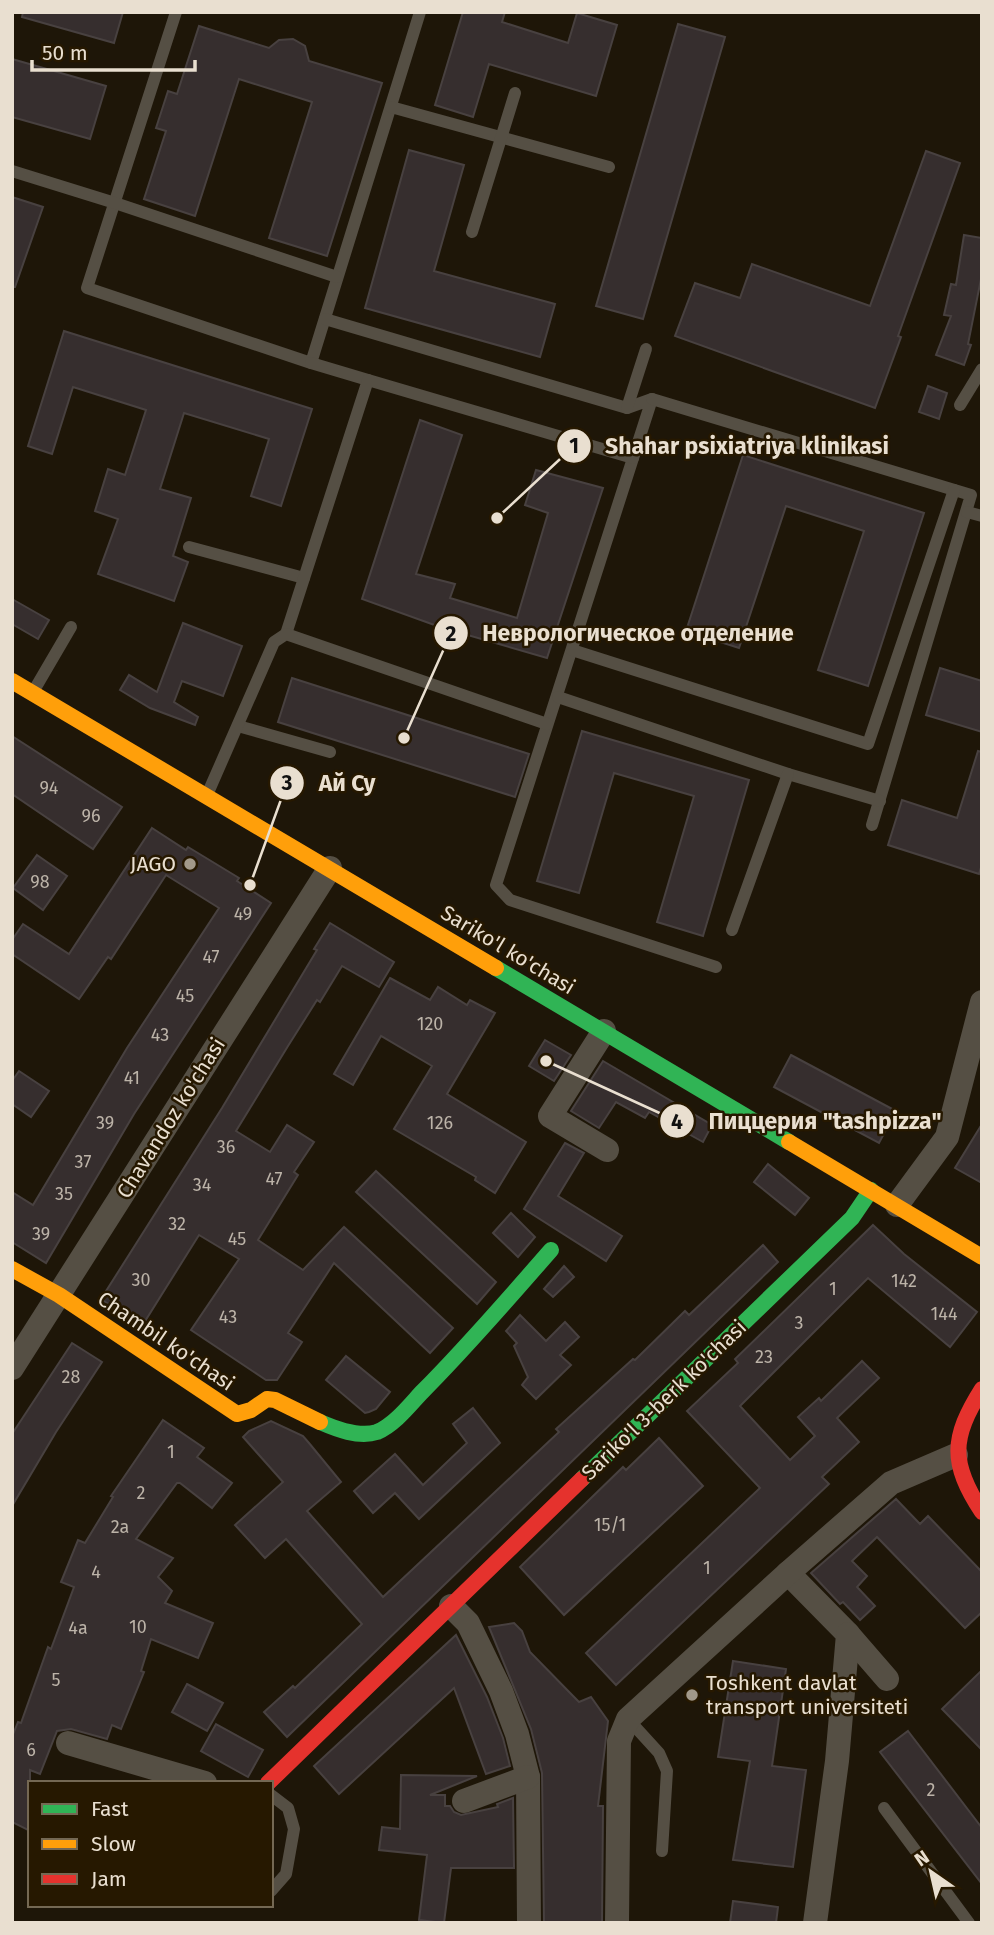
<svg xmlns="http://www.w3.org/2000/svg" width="994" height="1935" font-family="'Fira Sans',sans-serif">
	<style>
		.building { fill: #362e2e; stroke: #484140; stroke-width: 2 }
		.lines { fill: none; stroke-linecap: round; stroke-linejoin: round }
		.lane { stroke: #554f44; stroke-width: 12 }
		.street { stroke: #554f44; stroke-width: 24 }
		.fast { stroke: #30b455; stroke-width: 16 }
		.slow { stroke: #ff9f0a; stroke-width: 16 }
		.jam { stroke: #e5322d; stroke-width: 16 }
		.poi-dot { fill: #a2998a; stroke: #261800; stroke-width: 2.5 }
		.labels { text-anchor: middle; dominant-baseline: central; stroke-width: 5; stroke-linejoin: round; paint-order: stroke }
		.number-label { font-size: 18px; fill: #bcb3a8 }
		.poi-label { font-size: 21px; fill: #e9dfd0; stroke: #261800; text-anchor: end }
		.street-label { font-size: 21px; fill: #e9dfd0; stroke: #261800 }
		.leader { fill: none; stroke: #e9dfd0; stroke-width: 2.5 }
		.callout-dot { fill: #e9dfd0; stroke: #261800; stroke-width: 2.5 }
		.mark-label { font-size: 21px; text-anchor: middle; font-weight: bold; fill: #111 }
		.callout-label { font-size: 23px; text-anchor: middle; font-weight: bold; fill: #e9dfd0; stroke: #261800; stroke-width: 5; stroke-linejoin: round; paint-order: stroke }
	</style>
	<rect width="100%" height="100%" fill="#1e1608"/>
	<g class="building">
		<path d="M23 12H123L114 43 22 17Z"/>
		<path d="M463 12H505L502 22 568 43 577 13 617 25 596 96 489 64 473 117 435 105Z"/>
		<path d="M678 24 725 37 643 319 596 306Z"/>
		<path d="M199 26 269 48 279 40 293 39 305 46 309 61 382 83 327 256 269 238 312 102 239 79 195 216 144 199 166 131 156 128 168 91 177 94Z"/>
		<path d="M12 59 106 86 90 139 12 117Z"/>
		<path d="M409 150 464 165 434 271 555 304 540 357 365 308Z"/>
		<path d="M926 151 960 163 898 336 901 337 875 408 675 336 695 283 740 298 752 264 870 306Z"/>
		<path d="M12 197 43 207 15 287H12Z"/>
		<path d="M964 235 982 238V274L968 344 971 345 964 365 936 355 951 316 944 315 951 284 956 285Z"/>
		<path d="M64 331 312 409 281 506 251 496 269 439 184 413 160 489 191 498 173 556 188 562 174 601 98 574 118 519 95 511 108 469 125 475 146 410 73 387 52 454 28 446Z"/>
		<path d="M928 386 947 393 939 419 919 412Z"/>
		<path d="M420 420 462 435 416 574 455 584 450 598 517 618 548 513 525 505 536 470 603 488 547 658 440 627 362 599Z"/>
		<path d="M743 455 924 513 868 686 818 670 864 531 786 506 739 648 686 631Z"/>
		<path d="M12 599 49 620 38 639 12 624Z"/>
		<path d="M183 623 242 646 223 696 182 681 174 702 198 717 195 725 150 708 120 690 129 675 157 692Z"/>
		<path d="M940 668 982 681V732L926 715Z"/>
		<path d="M292 678 529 754 515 797 278 722Z"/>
		<path d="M582 731 749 780 703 936 657 922 694 796 614 773 579 893 537 881Z"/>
		<path d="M12 736 122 807 93 849 12 794Z"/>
		<path d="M978 751 982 752V864L979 874 888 845 902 800 957 818Z"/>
		<path d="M152 828 186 850 188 847 239 878 237 881 271 903 134 1114 46 1263 12 1242V1192L33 1205 127 1048 219 908 166 875 111 959 108 957 79 999 12 954V940L23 924 69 954Z"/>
		<path d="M37 855 67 876 43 910 13 888Z"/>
		<path d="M330 923 394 962 379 987 342 966 320 1002 317 1000 288 1046 236 1131 270 1152 287 1125 314 1142 294 1172 298 1175 258 1240 303 1270 344 1227 453 1328 430 1353 334 1263 288 1333 302 1342 277 1380H266L191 1330 239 1259 199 1235 142 1326 101 1299 222 1108 317 950 314 949Z"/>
		<path d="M390 978 430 1000 438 987 467 1005 470 1000 495 1013 447 1094 526 1142 495 1193 475 1180 476 1177 394 1129 432 1066 381 1036 353 1085 334 1074Z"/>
		<path d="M545 1040 571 1055 554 1081 529 1066Z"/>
		<path d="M791 1055 896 1111 879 1143 774 1087Z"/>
		<path d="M603 1061 712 1125 703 1142 649 1112 645 1118 616 1102 599 1128 571 1111Z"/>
		<path d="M19 1071 49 1091 31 1117 12 1104V1081Z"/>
		<path d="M982 1124V1183L955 1168Z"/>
		<path d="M565 1143 584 1153 558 1196 622 1236 606 1261 524 1209Z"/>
		<path d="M768 1164 809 1198 795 1215 754 1182Z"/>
		<path d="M376 1171 496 1282 477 1304 356 1192Z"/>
		<path d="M511 1213 535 1237 518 1257 493 1233Z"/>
		<path d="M873 1225 904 1254 977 1312 950 1347 868 1278 740 1406 790 1460 815 1436 798 1417 819 1398 821 1401 862 1361 879 1378 837 1418 859 1442 822 1477 829 1484 616 1685 586 1653 760 1488 687 1411 738 1363 735 1359Z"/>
		<path d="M763 1245 778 1262 287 1737 264 1712 293 1686 295 1688 362 1624 286 1539 265 1558 235 1525 283 1482 243 1437 249 1431 271 1421 303 1436 309 1443 341 1482 307 1511 383 1597 559 1432 556 1429 633 1359 635 1360 685 1311 689 1315Z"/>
		<path d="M564 1266 574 1277 553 1297 544 1289Z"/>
		<path d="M520 1315 546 1341 565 1322 579 1337 560 1355 571 1365 536 1399 522 1385 528 1377 514 1346 517 1343 506 1331Z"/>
		<path d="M72 1343 102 1362 56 1432 12 1506V1434Z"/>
		<path d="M346 1356 390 1392 376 1409 369 1412 365 1413 326 1380Z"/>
		<path d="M473 1408 500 1443 419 1519 395 1493 373 1513 354 1491 395 1454 423 1485 467 1443 453 1424Z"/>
		<path d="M163 1420 204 1448 197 1457 232 1483 212 1508 180 1483H177L136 1539 173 1558 158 1577 172 1591 165 1603 213 1623 198 1658 151 1639 141 1671 144 1672 121 1729 112 1725 107 1739 71 1729 57 1731 40 1774 30 1770V1831L12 1822V1737L18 1722 21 1723 48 1647 51 1649 74 1587 61 1582 78 1540 85 1543 113 1497 111 1496Z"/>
		<path d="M659 1438 703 1486 564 1615 520 1567 623 1467 626 1470Z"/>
		<path d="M896 1499 920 1524 928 1516 982 1572V1612L965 1628 877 1537 852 1561 867 1576 857 1587 875 1606 860 1620 843 1602 840 1604 811 1573Z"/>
		<path d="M514 1623 522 1631 530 1652 579 1702 591 1697 608 1721 598 1806H603L602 1923H544L542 1773 531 1729 489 1627Z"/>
		<path d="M456 1635 487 1697 503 1738 510 1766 486 1774 454 1688 339 1794 314 1766Z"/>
		<path d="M733 1661 786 1669 772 1766 806 1770 793 1867 733 1860 750 1761 718 1757Z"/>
		<path d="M982 1670V1750L942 1709Z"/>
		<path d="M187 1684 223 1703 207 1731 172 1712Z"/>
		<path d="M216 1724 263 1750 248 1777 201 1751Z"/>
		<path d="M908 1731 982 1828V1884L880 1752Z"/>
		<path d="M401 1775 477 1776 430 1795H445V1806H450L454 1812 461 1815 498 1807 497 1804 513 1798 514 1868H451L444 1923 419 1920 427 1855 379 1850 382 1827 400 1829Z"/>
		<path d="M733 1901 778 1907 776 1923H730Z"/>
	</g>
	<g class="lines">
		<g class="lane">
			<path d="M176 12 87 288 311 363 420 12"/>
			<path d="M391 107 609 167"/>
			<path d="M12 171 115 203 337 277"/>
			<path d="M472 232 515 93"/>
			<path d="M325 319 627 408 652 399 496 885 510 900 716 967"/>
			<path d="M311 363 368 380"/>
			<path d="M652 399 971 495 872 825"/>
			<path d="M960 405 982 369"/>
			<path d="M627 408 646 349"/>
			<path d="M967 512 982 516"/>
			<path d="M189 547 304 578"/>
			<path d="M286 634 368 380 633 458"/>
			<path d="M572 650 868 744 954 490"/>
			<path d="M33 692 71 627"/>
			<path d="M558 697 788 774 880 801"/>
			<path d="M238 726 330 752"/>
			<path d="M207 795 274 642 286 634 547 724"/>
			<path d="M732 930 788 774"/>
			<path d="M628 1719 659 1753 667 1771 662 1851"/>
			<path d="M271 1795 288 1808 294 1829 286 1874 271 1891"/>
			<path d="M884 1808 969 1923"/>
		</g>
		<g class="street">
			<path d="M604 1031 550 1116 607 1150"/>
			<path d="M897 1205 947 1137 982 1002"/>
			<path d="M12 1368 330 868"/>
			<path d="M788 1573 848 1634 837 1761 815 1923"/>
			<path d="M451 1606 468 1623 501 1691 517 1734 528 1777 529 1923"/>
			<path d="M848 1634 887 1679"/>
			<path d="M68 1743 205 1783"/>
			<path d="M464 1801 528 1777"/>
			<path d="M617 1923 619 1741 628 1719 788 1573 891 1483 956 1455"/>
		</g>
		<g class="fast">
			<path d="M496 968 789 1142"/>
			<path d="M320 1422C336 1429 359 1438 377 1432 394 1425 409 1406 421 1393 467 1347 509 1298 551 1250"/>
			<path d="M582 1479 852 1218 871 1190"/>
		</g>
		<g class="slow">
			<path d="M12 681 496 968"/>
			<path d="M789 1142 982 1257"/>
			<path d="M12 1269 59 1295 237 1414 251 1410 267 1399 275 1400 320 1422"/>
		</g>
		<g class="jam">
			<path d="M982 1389C951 1438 950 1463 982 1512"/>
			<path d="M268 1783 582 1479"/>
		</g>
	</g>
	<g class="poi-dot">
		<circle cx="190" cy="864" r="7"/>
		<circle cx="692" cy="1695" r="7"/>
	</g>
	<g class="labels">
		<g class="number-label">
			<text x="49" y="788">94</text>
			<text x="91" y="816">96</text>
			<text x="40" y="882">98</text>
			<text x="243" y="914">49</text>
			<text x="211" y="957">47</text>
			<text x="185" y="996">45</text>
			<text x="430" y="1024">120</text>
			<text x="160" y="1035">43</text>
			<text x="132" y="1078">41</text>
			<text x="105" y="1123">39</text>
			<text x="440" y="1123">126</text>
			<text x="226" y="1147">36</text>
			<text x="83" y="1162">37</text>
			<text x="274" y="1179">47</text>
			<text x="202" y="1185">34</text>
			<text x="64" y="1194">35</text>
			<text x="177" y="1224">32</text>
			<text x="41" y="1234">39</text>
			<text x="237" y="1239">45</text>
			<text x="141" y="1280">30</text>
			<text x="904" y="1281">142</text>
			<text x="833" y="1289">1</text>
			<text x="944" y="1314">144</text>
			<text x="228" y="1317">43</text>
			<text x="799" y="1323">3</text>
			<text x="764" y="1357">23</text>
			<text x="71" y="1377">28</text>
			<text x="171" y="1452">1</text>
			<text x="141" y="1493">2</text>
			<text x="610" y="1525">15/1</text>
			<text x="120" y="1527">2a</text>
			<text x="707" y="1568">1</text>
			<text x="96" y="1572">4</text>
			<text x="138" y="1627">10</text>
			<text x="78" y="1628">4a</text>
			<text x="56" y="1680">5</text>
			<text x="31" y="1750">6</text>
			<text x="931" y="1790">2</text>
		</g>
		<g class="poi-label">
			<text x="176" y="864">JAGO</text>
			<text x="706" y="1683" text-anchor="start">Toshkent davlat<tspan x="706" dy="24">transport universiteti</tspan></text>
		</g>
		<g class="street-label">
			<text transform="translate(508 950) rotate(31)">Sariko'l ko'chasi</text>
			<text transform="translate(171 1118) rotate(-58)">Chavandoz ko'chasi</text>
			<text transform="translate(166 1341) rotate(34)">Chambil ko'chasi</text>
			<text transform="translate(664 1400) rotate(-44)">Sariko'l 3-berk ko'chasi</text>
		</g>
	</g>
	<path class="leader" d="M497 518L574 446M404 738L451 633M250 885L287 783M546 1061L677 1121"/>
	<g class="callout-dot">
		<circle cx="497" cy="518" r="7"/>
		<circle cx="404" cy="738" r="7"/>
		<circle cx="250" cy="885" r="7"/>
		<circle cx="546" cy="1061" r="7"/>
		<circle cx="574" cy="446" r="18"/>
		<circle cx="451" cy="633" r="18"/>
		<circle cx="287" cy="783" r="18"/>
		<circle cx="677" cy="1121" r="18"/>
	</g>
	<g class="mark-label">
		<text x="574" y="453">1</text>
		<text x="451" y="641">2</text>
		<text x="287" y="790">3</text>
		<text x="677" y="1129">4</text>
	</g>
	<g class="callout-label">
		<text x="747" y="454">Shahar psixiatriya klinikasi</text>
		<text x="638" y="641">Неврологическое отделение</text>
		<text x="347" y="791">Ай Су</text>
		<text x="825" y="1129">Пиццерия "tashpizza"</text>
	</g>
	<rect width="994" height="1935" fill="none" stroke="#e9dfd0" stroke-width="28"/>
	<rect x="28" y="1781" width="245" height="126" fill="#261800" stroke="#746853" stroke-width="2"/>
	<rect x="42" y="1804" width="35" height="10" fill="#30b455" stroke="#746853" stroke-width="2"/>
	<text x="91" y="1816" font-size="21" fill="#e9dfd0">Fast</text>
	<rect x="42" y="1839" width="35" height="10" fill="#ff9f0a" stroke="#746853" stroke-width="2"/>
	<text x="91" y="1851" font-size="21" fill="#e9dfd0">Slow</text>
	<rect x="42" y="1874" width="35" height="10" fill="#e5322d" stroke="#746853" stroke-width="2"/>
	<text x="91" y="1886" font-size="21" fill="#e9dfd0">Jam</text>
	<g transform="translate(931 1872) rotate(326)" stroke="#261800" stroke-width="5" paint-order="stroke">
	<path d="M0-5L12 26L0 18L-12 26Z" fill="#e9dfd0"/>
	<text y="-10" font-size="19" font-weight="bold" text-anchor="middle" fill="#e9dfd0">N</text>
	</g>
	<path d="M32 60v10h163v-10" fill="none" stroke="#e9dfd0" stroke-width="3.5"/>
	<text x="42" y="60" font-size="21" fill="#e9dfd0" stroke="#261800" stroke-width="5" paint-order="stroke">50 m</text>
</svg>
